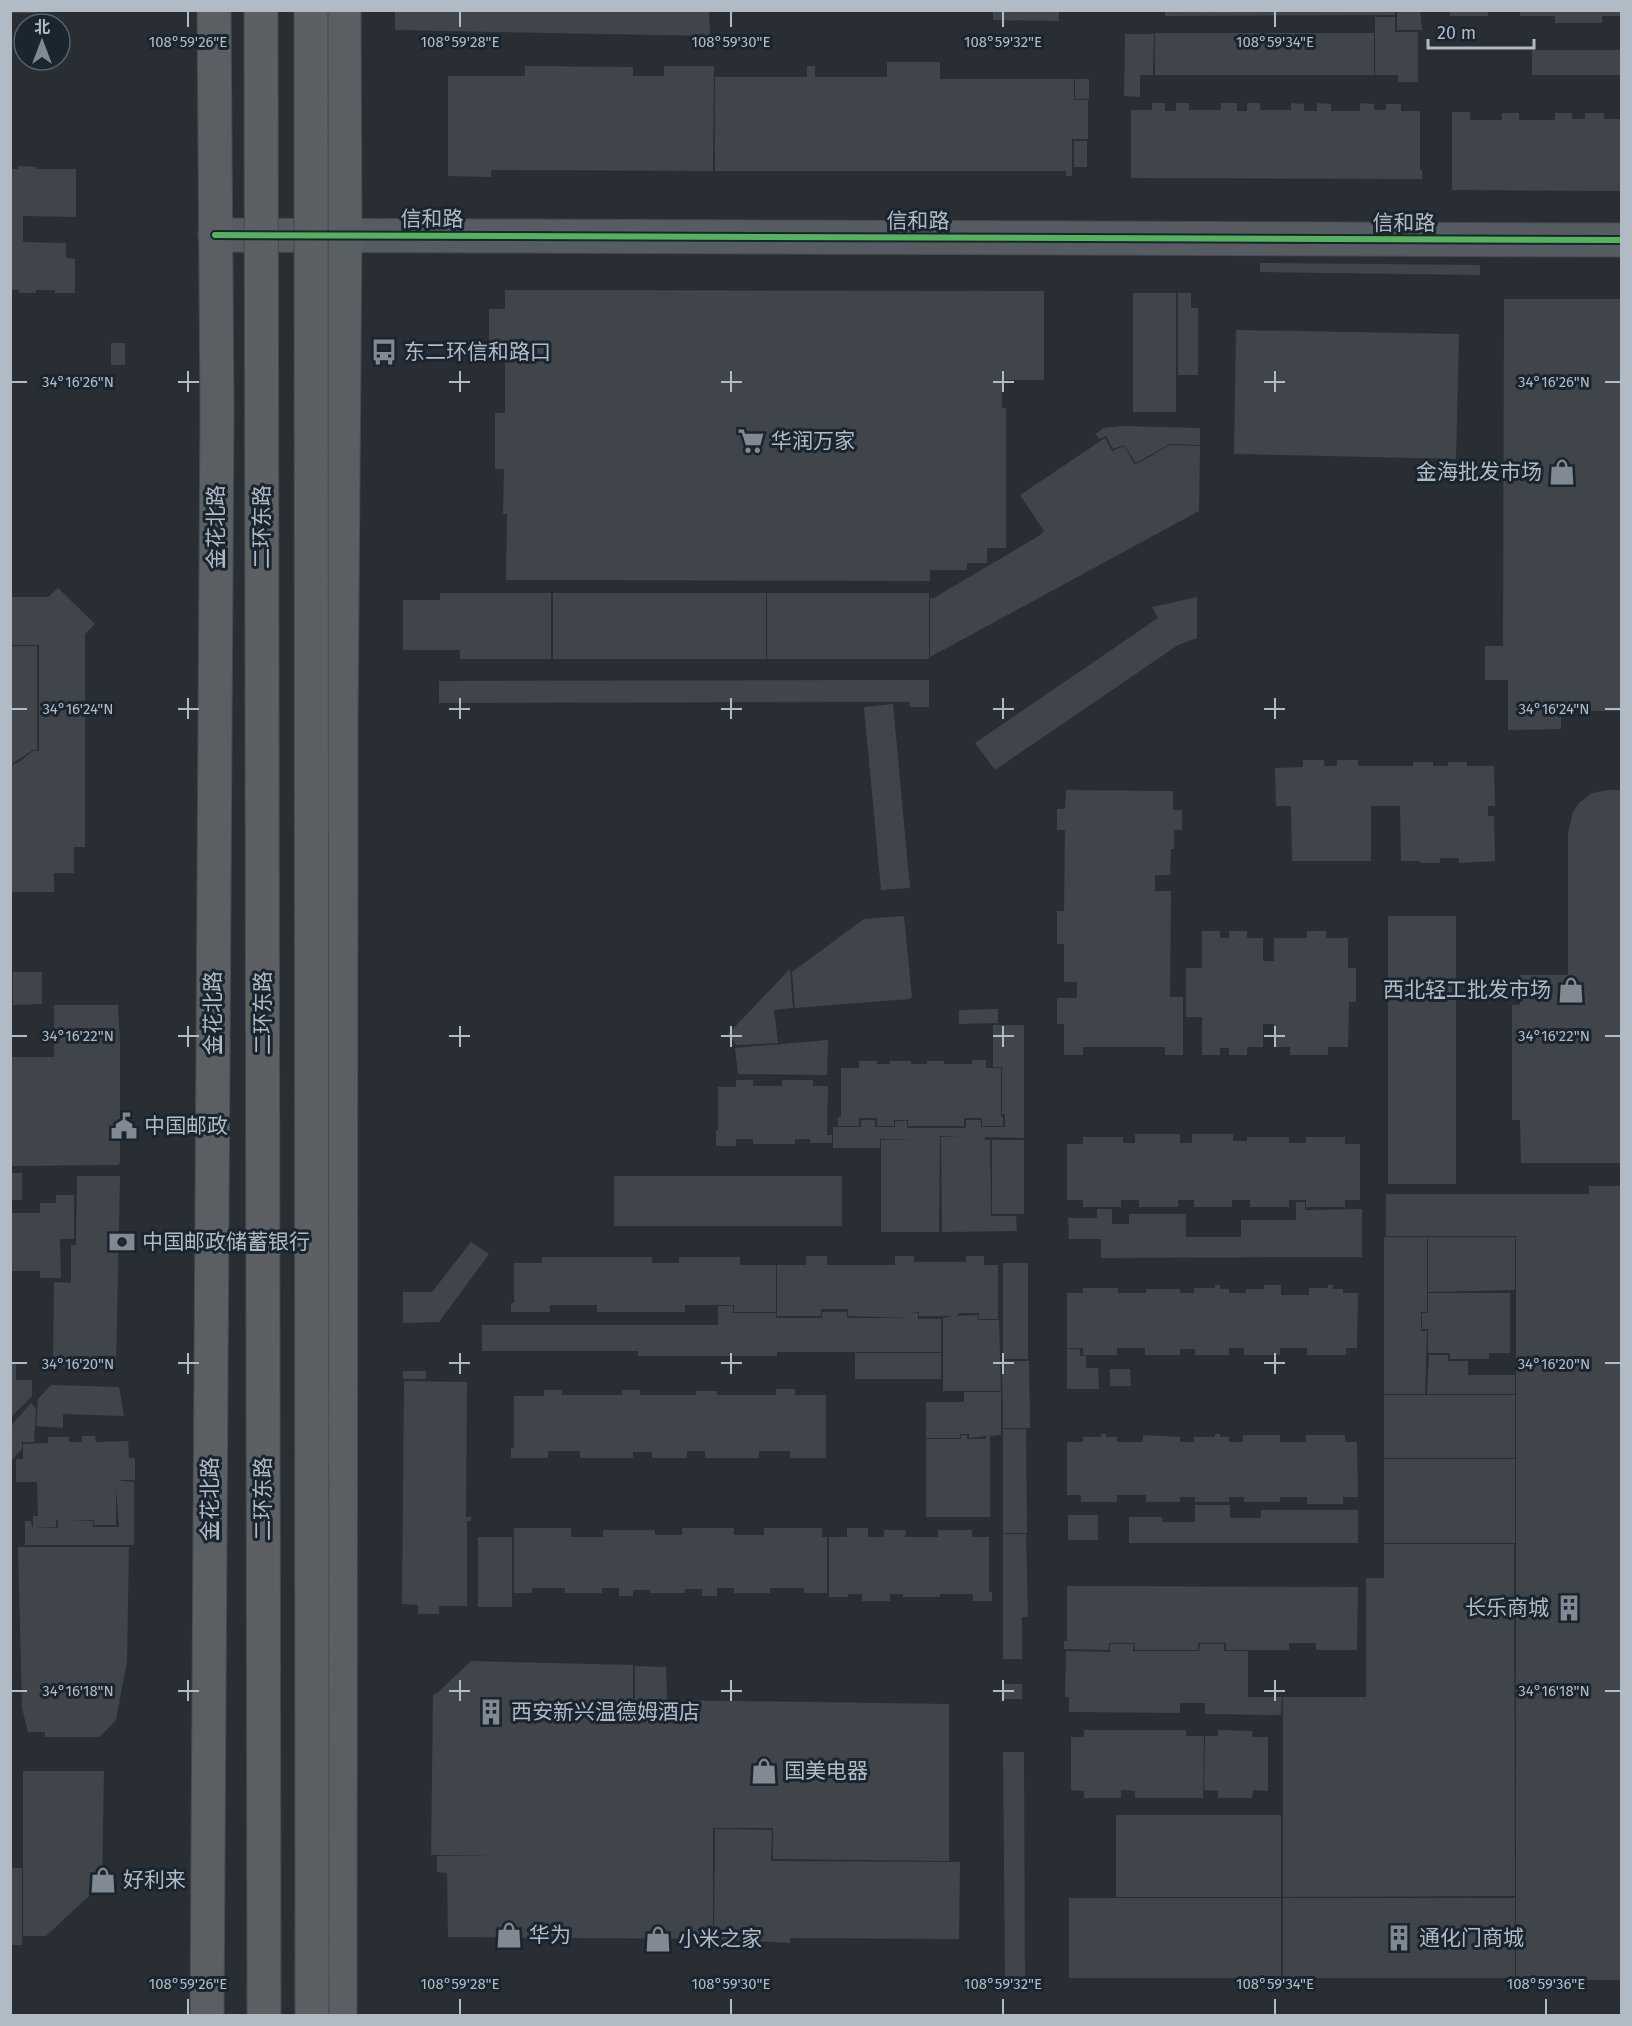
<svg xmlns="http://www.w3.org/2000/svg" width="1632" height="2026" font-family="'Fira Sans','Noto Sans SC',sans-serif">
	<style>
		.building { fill: #40454b; fill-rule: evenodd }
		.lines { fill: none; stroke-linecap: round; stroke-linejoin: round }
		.minor-casing { stroke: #464a4f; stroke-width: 35 }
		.major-casing { stroke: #454b51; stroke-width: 35 }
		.minor { stroke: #575c63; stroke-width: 33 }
		.major { stroke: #5a5f64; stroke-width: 33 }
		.highway-bridge-casing { stroke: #454a4f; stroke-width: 35; stroke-linecap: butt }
		.highway-bridge { stroke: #5c6063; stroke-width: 33 }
		.cycleway-casing { stroke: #1b252f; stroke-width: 10 }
		.cycleway { stroke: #56b35d; stroke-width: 6 }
		.ticks { fill: none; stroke: #b1bbc6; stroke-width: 2 }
		.labels { text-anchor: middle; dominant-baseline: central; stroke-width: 6; stroke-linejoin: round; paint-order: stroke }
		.street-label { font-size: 21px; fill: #b1bbc6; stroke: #1b252f }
		.poi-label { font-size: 21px; fill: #b1bbc6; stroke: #1b252f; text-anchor: start }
		.ticks-label { font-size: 15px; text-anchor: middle; fill: #b1bbc6; stroke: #1b252f; stroke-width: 6; stroke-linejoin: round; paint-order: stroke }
	</style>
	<rect width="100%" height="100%" fill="#282e34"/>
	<g class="building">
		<rect x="10" y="10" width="27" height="3"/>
		<path d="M395 10H709L710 36 395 30Z"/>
		<path d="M993 10H1059V21L993 20Z"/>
		<path d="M1165 10H1395V15L1165 16Z"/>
		<path d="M1397 10H1420L1422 30H1397Z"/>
		<rect x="1450" y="10" width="38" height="6"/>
		<path d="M1520 10H1622V16H1602V23H1555V16H1520Z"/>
		<path d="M1375 17H1395V32H1418V82H1398V75H1375Z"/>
		<rect x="1155" y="33" width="219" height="42"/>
		<path d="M1125 34H1154L1153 75H1140V97L1124 96Z"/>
		<rect x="1532" y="50" width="90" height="25"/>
		<path d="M887 62H940V79H1074V100H1088V139H1072V176H1066V171H715V77H807V66H815V77H887Z"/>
		<path d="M525 66 633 67V76H664V66H714L713 171 491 170V177L448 176V76H525Z"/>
		<rect x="1075" y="79" width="14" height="20"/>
		<path d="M1152 103H1165V111H1176V103H1189V110H1221V103H1237V111H1247V103H1260V110H1291V103L1304 104V111H1317V103L1331 104V111H1360V103L1374 104V110H1386V104H1401V111H1420V170H1422V179L1131 178V110H1152Z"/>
		<path d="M1452 112H1470V120H1502V113H1519V120H1555V113H1572V119H1585V113H1604V119H1622V191L1452 190Z"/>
		<rect x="1074" y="141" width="13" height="26"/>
		<path d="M18 166 37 167V169H76V217L23 216V242L66 243V258L75 259V293H55V290H36V293H19V290H10V169H18Z"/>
		<path d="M1260 263 1480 265V275L1260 272Z"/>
		<path d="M505 290 1044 291V380H1002V408H1006V548H987V563H967V570H930V581L506 580 507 514H503L504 469H495V413H505V343H489V309H505Z"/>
		<rect x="1133" y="293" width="43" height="119"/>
		<path d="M1178 293H1191V308H1198V375H1178Z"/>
		<path d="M1504 299H1622V711H1561V729L1508 730V680H1485V646H1503Z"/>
		<path d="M1236 330 1459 334 1456 459 1234 454Z"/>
		<rect x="111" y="343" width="14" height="22"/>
		<path d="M1122 426 1200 428V445L1170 444 1136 463 1124 445 1113 449 1106 436 1100 439 1095 434 1104 428Z"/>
		<path d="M1105 438 1112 451 1124 446 1135 465 1170 445 1200 446 1199 511 930 657V598H934L1042 534 1044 531 1020 495Z"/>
		<path d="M58 588 95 624 85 634V847H74V873H54V892H10V766L19 762 33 751H39V645H10V597H48Z"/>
		<path d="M440 593H551V659H460V650H403V600H440Z"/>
		<rect x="553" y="593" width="213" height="66"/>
		<rect x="767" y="593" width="162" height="66"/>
		<path d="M1197 597V638L1178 645 995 770 975 743 1158 618 1152 607Z"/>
		<path d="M10 646H37V750H33L10 765Z"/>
		<path d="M929 680V707H910V702L439 703V681Z"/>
		<path d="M893 704 910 888 881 890 864 707Z"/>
		<path d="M1303 760H1324V766H1337V760H1358V766H1413V762H1433V766H1448V762H1467V766H1494L1495 806H1488V816H1494L1495 861 1459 863V858H1440V863H1420V861H1401L1400 806H1371V861H1292L1291 806H1276L1275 768 1303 767Z"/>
		<path d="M1066 790 1173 791V810H1182V830H1174V849H1171L1170 875H1155V891H1171L1170 997H1183V1055H1165V1047H1083V1055H1064V1024H1057V998H1077V982H1064V944H1057V911H1064L1065 830H1057V809H1065Z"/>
		<path d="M1607 790H1622V1163H1521L1520 1120H1512V1005H1520V975H1568V833L1573 812 1579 803 1592 793Z"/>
		<path d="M904 916 912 997 909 999 795 1008 792 972 864 919Z"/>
		<rect x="1388" y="916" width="68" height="268"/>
		<path d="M1202 931H1220V938H1229V931H1247V938H1263V961H1274V938H1307V931H1326V938H1348V968H1356V1002H1349L1348 1047H1328V1055H1290V1047H1274V1024H1263V1047H1247V1055H1229V1048H1220V1055H1202V1017H1186V968H1202Z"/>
		<path d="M790 969 793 1008 774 1010 778 1043 736 1045 728 1034Z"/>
		<path d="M13 972H42V1004L13 1005Z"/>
		<path d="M54 1005H118L120 1044V1163L118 1165 10 1166V1057H54Z"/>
		<path d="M998 1009V1023L959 1024V1010Z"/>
		<path d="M993 1025H1024V1138L984 1137 985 1140H990L991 1216H1016L1017 1231 942 1232 941 1137H960L940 1136 939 1232H881V1140L915 1139H880V1148H833V1127H861V1120H875V1127H895V1121H907V1128H966V1120H981V1127H1005V1114H1002V1067H993Z"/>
		<path d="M828 1040 827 1075 738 1074 735 1048Z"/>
		<path d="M972 1060H986V1068H1001V1117H1003V1126H982V1118H964V1126H908V1120H894V1126H877V1118H859V1126H838V1117H841V1068H859V1061H877V1064H890V1061H911V1064H927V1061H944V1064H972Z"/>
		<path d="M736 1080H753V1086H782V1080H813V1086H828L827 1135H832V1143H810V1139H795V1144H753V1139H736V1146H716V1130H718V1087H736Z"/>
		<path d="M1135 1134H1180V1143H1192V1134H1233V1141H1247V1137H1289V1143H1306V1137H1345V1144H1360V1200H1345V1207H1306V1200H1289V1207H1250V1200H1232V1207H1194V1200H1178V1207H1139V1200H1121V1207H1083V1200H1067V1144H1083V1137H1123V1143H1135Z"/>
		<rect x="992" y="1140" width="32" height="74"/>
		<rect x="10" y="1173" width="12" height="27"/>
		<path d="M77 1176H120L116 1368 53 1366 54 1282 71 1283V1245H76Z"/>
		<rect x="614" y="1176" width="228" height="50"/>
		<path d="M1589 1186H1622V1980H1516V1236H1386V1194H1589Z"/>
		<path d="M56 1195H74V1239H60L61 1278H40V1271H10V1213H40V1203H56Z"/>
		<path d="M1296 1202H1305V1210L1362 1209V1257L1101 1258V1239H1069L1068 1218H1097V1209H1112V1224H1129V1214H1186V1237H1241V1220H1296Z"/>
		<path d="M1384 1237H1427V1312H1421V1331H1427L1425 1394H1384Z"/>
		<path d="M1428 1237H1515V1290L1428 1292Z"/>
		<path d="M471 1242 489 1254 439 1322 403 1323V1292H432Z"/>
		<path d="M806 1256H827V1265H895V1256H914V1262H966V1256H984V1265H998V1319H979V1313H958V1316L978 1315V1320H999L1001 1391H943V1318L953 1316H919V1312L909 1313H918V1319H941V1352H777V1356H638V1351H482V1325H718V1306H733V1313H776V1318H822V1312H847V1318H910L848 1316V1309H821V1316H777V1265H806Z"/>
		<path d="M542 1257H652V1263H679V1257H740V1265H776V1312H734V1305H685V1312H597V1305H550V1312H511V1303H514V1263H542Z"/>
		<rect x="1003" y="1263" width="25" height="96"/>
		<path d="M1215 1285H1220V1289H1229V1293H1246V1289H1264V1285H1281V1295H1309V1288H1328V1285H1333V1289H1343V1293H1358L1357 1348H1346V1355H1307V1348H1280V1355H1244V1348H1229V1355H1195V1349H1180V1355H1145V1348H1117V1355H1083V1348H1067V1293H1083V1288H1118V1293H1146V1289H1180V1293H1194V1288H1215Z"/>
		<path d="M1428 1293H1510V1353H1489V1359H1450V1353H1428V1329H1422V1313H1428Z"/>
		<path d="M1067 1349H1080V1356H1086V1368H1098L1099 1389H1067Z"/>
		<rect x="855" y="1353" width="86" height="26"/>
		<path d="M1429 1355H1448V1361H1468V1375H1515V1394H1427Z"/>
		<path d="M1002 1361H1029L1030 1428H1003Z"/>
		<path d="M16 1362V1380H32V1396L10 1418V1363Z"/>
		<path d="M1110 1369H1130L1131 1386H1110Z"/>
		<rect x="403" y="1371" width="23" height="8"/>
		<path d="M404 1381 467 1382 466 1517H471V1521H467V1606H439V1614H418V1605L402 1604Z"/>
		<path d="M51 1385 119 1387 124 1416 63 1414V1428L36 1426 38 1399Z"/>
		<path d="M776 1389H795V1395H826V1458H790V1451H759V1458H705V1451H687V1458H652V1452H633V1458H580V1451H548V1458H511V1448H514V1396H544V1390H562V1395H622V1390H640V1395H696V1391H717V1395H776Z"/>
		<path d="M964 1392H1001V1435L990 1436V1517H926V1439H961V1435H967V1439H986V1436L969 1438V1434H960V1438H926V1402H964Z"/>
		<rect x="1384" y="1395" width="131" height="63"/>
		<path d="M31 1403 36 1408 34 1442H22V1449L10 1462V1427Z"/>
		<path d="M1003 1429H1026L1027 1533H1003Z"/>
		<path d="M1101 1434H1106V1437H1117V1442H1143V1435L1180 1437V1442H1194V1437H1215V1434H1220V1437H1229V1442H1243V1435H1280V1442H1306V1435H1345V1442H1357L1358 1497H1343V1504H1307V1497H1280V1502H1244V1497H1229V1502H1195V1497H1180V1502H1146V1495H1117V1502H1081V1495H1067V1442H1083V1437H1101Z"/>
		<path d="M82 1436H95L96 1442 128 1441 129 1458H135V1480H115L134 1482V1545H25V1521H31L32 1527 58 1528V1520H56V1527H33V1516H38L37 1482H16V1459H23V1444L48 1443V1437H69V1442H82ZM116 1488 119 1527H93V1521H70L94 1520V1525H116Z"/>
		<rect x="1384" y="1459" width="131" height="84"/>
		<path d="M1195 1505H1230V1518H1261V1510H1358V1543H1129V1517H1162V1522H1195Z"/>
		<rect x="1068" y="1515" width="30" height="25"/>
		<path d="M514 1528H571V1537H603V1530H655V1535H682V1528H734V1535H764V1528H822V1537H827V1593H804V1588H770V1593H734V1588H717V1596H702V1589H685V1593H650V1590H633V1596H619V1588H602V1593H565V1588H532V1593H514Z"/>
		<path d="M847 1528H868V1537H884V1530H906L905 1537H938V1530H972V1537H989V1592H992V1601H973V1594H940V1597H903V1594H890V1601H862V1594H848V1597H829V1537H847Z"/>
		<path d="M1003 1534H1026L1028 1617H1022V1659H1003Z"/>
		<rect x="478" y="1537" width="34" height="70"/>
		<path d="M1384 1544H1514L1515 1896 1283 1897V1697H1366V1578H1384Z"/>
		<path d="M18 1547H129L127 1661 116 1720 100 1737H45V1732H28L22 1708Z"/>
		<path d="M1067 1586 1358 1587 1357 1650H1316V1643H1289V1650H1226V1643H1198V1650H1135V1643H1109V1650L1064 1649V1641H1067Z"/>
		<path d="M1110 1644H1134L1133 1651H1199L1200 1644H1224V1651H1248V1697H1282L1281 1715 1205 1714V1703H1180V1713L1069 1712V1697H1065L1066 1651 1110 1652Z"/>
		<path d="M471 1661 633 1665V1717L635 1715V1666L666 1667 667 1700 949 1704V1861L773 1859V1828H713V1939L448 1937 447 1873 437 1872V1856L494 1855H431L433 1694H436Z"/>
		<rect x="1003" y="1684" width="19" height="15"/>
		<path d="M1084 1730H1186V1736H1204L1203 1798H1135V1791L1121 1790V1798H1084V1791L1071 1790V1737H1084Z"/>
		<path d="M1218 1730 1253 1731 1252 1737H1268V1791L1253 1790 1252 1798H1218V1791L1204 1790 1205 1736H1218Z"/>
		<path d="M1003 1752H1024L1025 1980H1005Z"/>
		<path d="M23 1771H104L102 1884 46 1936H23Z"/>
		<rect x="1116" y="1815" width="165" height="82"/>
		<path d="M715 1829 772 1830 771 1861 960 1862 959 1939 790 1938V1943L714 1939Z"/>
		<rect x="10" y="1868" width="12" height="77"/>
		<rect x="1069" y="1898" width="212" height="80"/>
		<rect x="1283" y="1898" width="232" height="80"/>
	</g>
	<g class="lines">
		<g class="minor-casing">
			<path id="minor" d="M215 235 1622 240"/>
		</g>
		<g class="major-casing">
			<g id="major">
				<path d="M207 2016 217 409 214 10"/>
				<path d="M340 2016 341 721 345 235 344 10"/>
			</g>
		</g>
		<use href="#minor" class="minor"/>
		<use href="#major" class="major"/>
		<g class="highway-bridge-casing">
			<g id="highway-bridge">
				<path d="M261 10 264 2016"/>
				<path d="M311 10 312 2016"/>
			</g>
		</g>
		<use href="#highway-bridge" class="highway-bridge"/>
		<g class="cycleway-casing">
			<path id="cycleway" d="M215 235 1622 240"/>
		</g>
		<use href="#cycleway" class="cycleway"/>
	</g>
	<path class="ticks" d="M188 12V27M460 12V27M731 12V27M1003 12V27M1275 12V27M188 371V392M460 371V392M731 371V392M1003 371V392M1275 371V392M12 382H27M178 382H199M449 382H470M721 382H742M993 382H1014M1264 382H1285M1605 382H1620M188 698V719M460 698V719M731 698V719M1003 698V719M1275 698V719M12 709H27M178 709H199M449 709H470M721 709H742M993 709H1014M1264 709H1285M1605 709H1620M188 1026V1047M460 1026V1047M731 1026V1047M1003 1026V1047M1275 1026V1047M12 1036H27M178 1036H199M449 1036H470M721 1036H742M993 1036H1014M1264 1036H1285M1605 1036H1620M188 1353V1374M460 1353V1374M731 1353V1374M1003 1353V1374M1275 1353V1374M12 1363H27M178 1363H199M449 1363H470M721 1363H742M993 1363H1014M1264 1363H1285M1605 1363H1620M188 1680V1701M460 1680V1701M731 1680V1701M1003 1680V1701M1275 1680V1701M12 1691H27M178 1691H199M449 1691H470M721 1691H742M993 1691H1014M1264 1691H1285M1605 1691H1620M188 1999V2014M460 1999V2014M731 1999V2014M1003 1999V2014M1275 1999V2014M1546 1999V2014"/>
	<defs>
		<g id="bus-bare" transform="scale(2.07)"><path d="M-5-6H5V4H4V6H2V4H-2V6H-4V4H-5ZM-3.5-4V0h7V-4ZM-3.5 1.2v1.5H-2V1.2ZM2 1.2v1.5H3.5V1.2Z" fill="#818a93" stroke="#1b252f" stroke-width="2.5" paint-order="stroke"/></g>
		<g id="supermarket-bare" transform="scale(2.07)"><path d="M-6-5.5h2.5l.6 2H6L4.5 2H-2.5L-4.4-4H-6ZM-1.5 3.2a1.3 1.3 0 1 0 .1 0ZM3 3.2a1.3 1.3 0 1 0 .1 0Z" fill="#818a93" stroke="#1b252f" stroke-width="2.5" paint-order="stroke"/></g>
		<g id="shop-bare" transform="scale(2.07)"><path d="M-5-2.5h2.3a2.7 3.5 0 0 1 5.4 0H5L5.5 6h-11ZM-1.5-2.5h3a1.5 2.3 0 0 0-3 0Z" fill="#818a93" stroke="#1b252f" stroke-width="2.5" paint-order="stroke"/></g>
		<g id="civic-bare" transform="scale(2.07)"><path d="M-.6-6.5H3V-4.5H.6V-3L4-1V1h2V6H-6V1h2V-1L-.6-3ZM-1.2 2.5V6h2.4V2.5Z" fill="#818a93" stroke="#1b252f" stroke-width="2.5" paint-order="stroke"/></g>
		<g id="bank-bare" transform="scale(2.07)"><path d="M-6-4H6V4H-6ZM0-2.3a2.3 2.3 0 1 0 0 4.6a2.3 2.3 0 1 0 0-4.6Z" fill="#818a93" stroke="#1b252f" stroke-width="2.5" paint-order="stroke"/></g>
		<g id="building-bare" transform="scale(2.07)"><path d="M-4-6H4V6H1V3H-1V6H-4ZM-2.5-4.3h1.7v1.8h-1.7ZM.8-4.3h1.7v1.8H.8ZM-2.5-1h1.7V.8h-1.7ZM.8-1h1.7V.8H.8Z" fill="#818a93" stroke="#1b252f" stroke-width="2.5" paint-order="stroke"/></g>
	</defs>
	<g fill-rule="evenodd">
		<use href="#bus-bare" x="384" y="352"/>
		<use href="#supermarket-bare" x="751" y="441"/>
		<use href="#shop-bare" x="1562" y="472"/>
		<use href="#shop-bare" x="1571" y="990"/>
		<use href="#civic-bare" x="124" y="1126"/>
		<use href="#bank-bare" x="122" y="1242"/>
		<use href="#building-bare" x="1569" y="1608"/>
		<use href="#building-bare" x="491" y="1712"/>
		<use href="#shop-bare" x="764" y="1771"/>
		<use href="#shop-bare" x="103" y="1880"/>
		<use href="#shop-bare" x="509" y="1935"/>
		<use href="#building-bare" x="1399" y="1938"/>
		<use href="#shop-bare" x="658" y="1939"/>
	</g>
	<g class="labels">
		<g class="street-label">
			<text x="432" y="219">信和路</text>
			<text x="918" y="221">信和路</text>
			<text x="1404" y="223">信和路</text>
			<text transform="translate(216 527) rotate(-90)">金花北路</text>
			<text transform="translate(262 527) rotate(-90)">二环东路</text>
			<text transform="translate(213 1013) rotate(-90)">金花北路</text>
			<text transform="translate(263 1013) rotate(-90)">二环东路</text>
			<text transform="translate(210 1499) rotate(-90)">金花北路</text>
			<text transform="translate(263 1499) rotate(-90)">二环东路</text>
		</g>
		<g class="poi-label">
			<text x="404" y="352">东二环信和路口</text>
			<text x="771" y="441">华润万家</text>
			<text x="1542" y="472" text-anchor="end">金海批发市场</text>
			<text x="1551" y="990" text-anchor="end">西北轻工批发市场</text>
			<text x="144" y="1126">中国邮政</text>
			<text x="142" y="1242">中国邮政储蓄银行</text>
			<text x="1549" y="1608" text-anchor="end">长乐商城</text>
			<text x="511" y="1712">西安新兴温德姆酒店</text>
			<text x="784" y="1771">国美电器</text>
			<text x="123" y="1880">好利来</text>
			<text x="529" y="1935">华为</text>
			<text x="1419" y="1938">通化门商城</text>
			<text x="678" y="1939">小米之家</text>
		</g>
	</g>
	<g class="ticks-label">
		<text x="188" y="47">108°59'26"E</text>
		<text x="460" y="47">108°59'28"E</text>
		<text x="731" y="47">108°59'30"E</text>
		<text x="1003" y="47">108°59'32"E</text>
		<text x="1275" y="47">108°59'34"E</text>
		<text x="78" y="387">34°16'26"N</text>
		<text x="1554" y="387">34°16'26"N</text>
		<text x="78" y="714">34°16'24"N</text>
		<text x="1554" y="714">34°16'24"N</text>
		<text x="78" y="1041">34°16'22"N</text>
		<text x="1554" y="1041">34°16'22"N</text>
		<text x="78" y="1369">34°16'20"N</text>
		<text x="1554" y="1369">34°16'20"N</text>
		<text x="78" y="1696">34°16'18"N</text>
		<text x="1554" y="1696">34°16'18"N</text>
		<text x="188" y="1989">108°59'26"E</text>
		<text x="460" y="1989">108°59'28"E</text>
		<text x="731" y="1989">108°59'30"E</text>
		<text x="1003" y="1989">108°59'32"E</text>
		<text x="1275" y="1989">108°59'34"E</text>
		<text x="1546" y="1989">108°59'36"E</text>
	</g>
	<rect width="1632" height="2026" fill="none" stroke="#b1bbc6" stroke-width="24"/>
	<g transform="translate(42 42)"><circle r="28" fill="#1b252f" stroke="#57616b" stroke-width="1.5"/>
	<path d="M0-4.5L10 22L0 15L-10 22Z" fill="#818a93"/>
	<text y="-9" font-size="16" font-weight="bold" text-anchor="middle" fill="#b1bbc6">北</text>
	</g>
	<path d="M1428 39v9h106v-9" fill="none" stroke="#b1bbc6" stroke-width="3"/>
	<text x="1437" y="39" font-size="18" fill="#b1bbc6" stroke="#1b252f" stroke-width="4.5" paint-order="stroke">20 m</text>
</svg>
